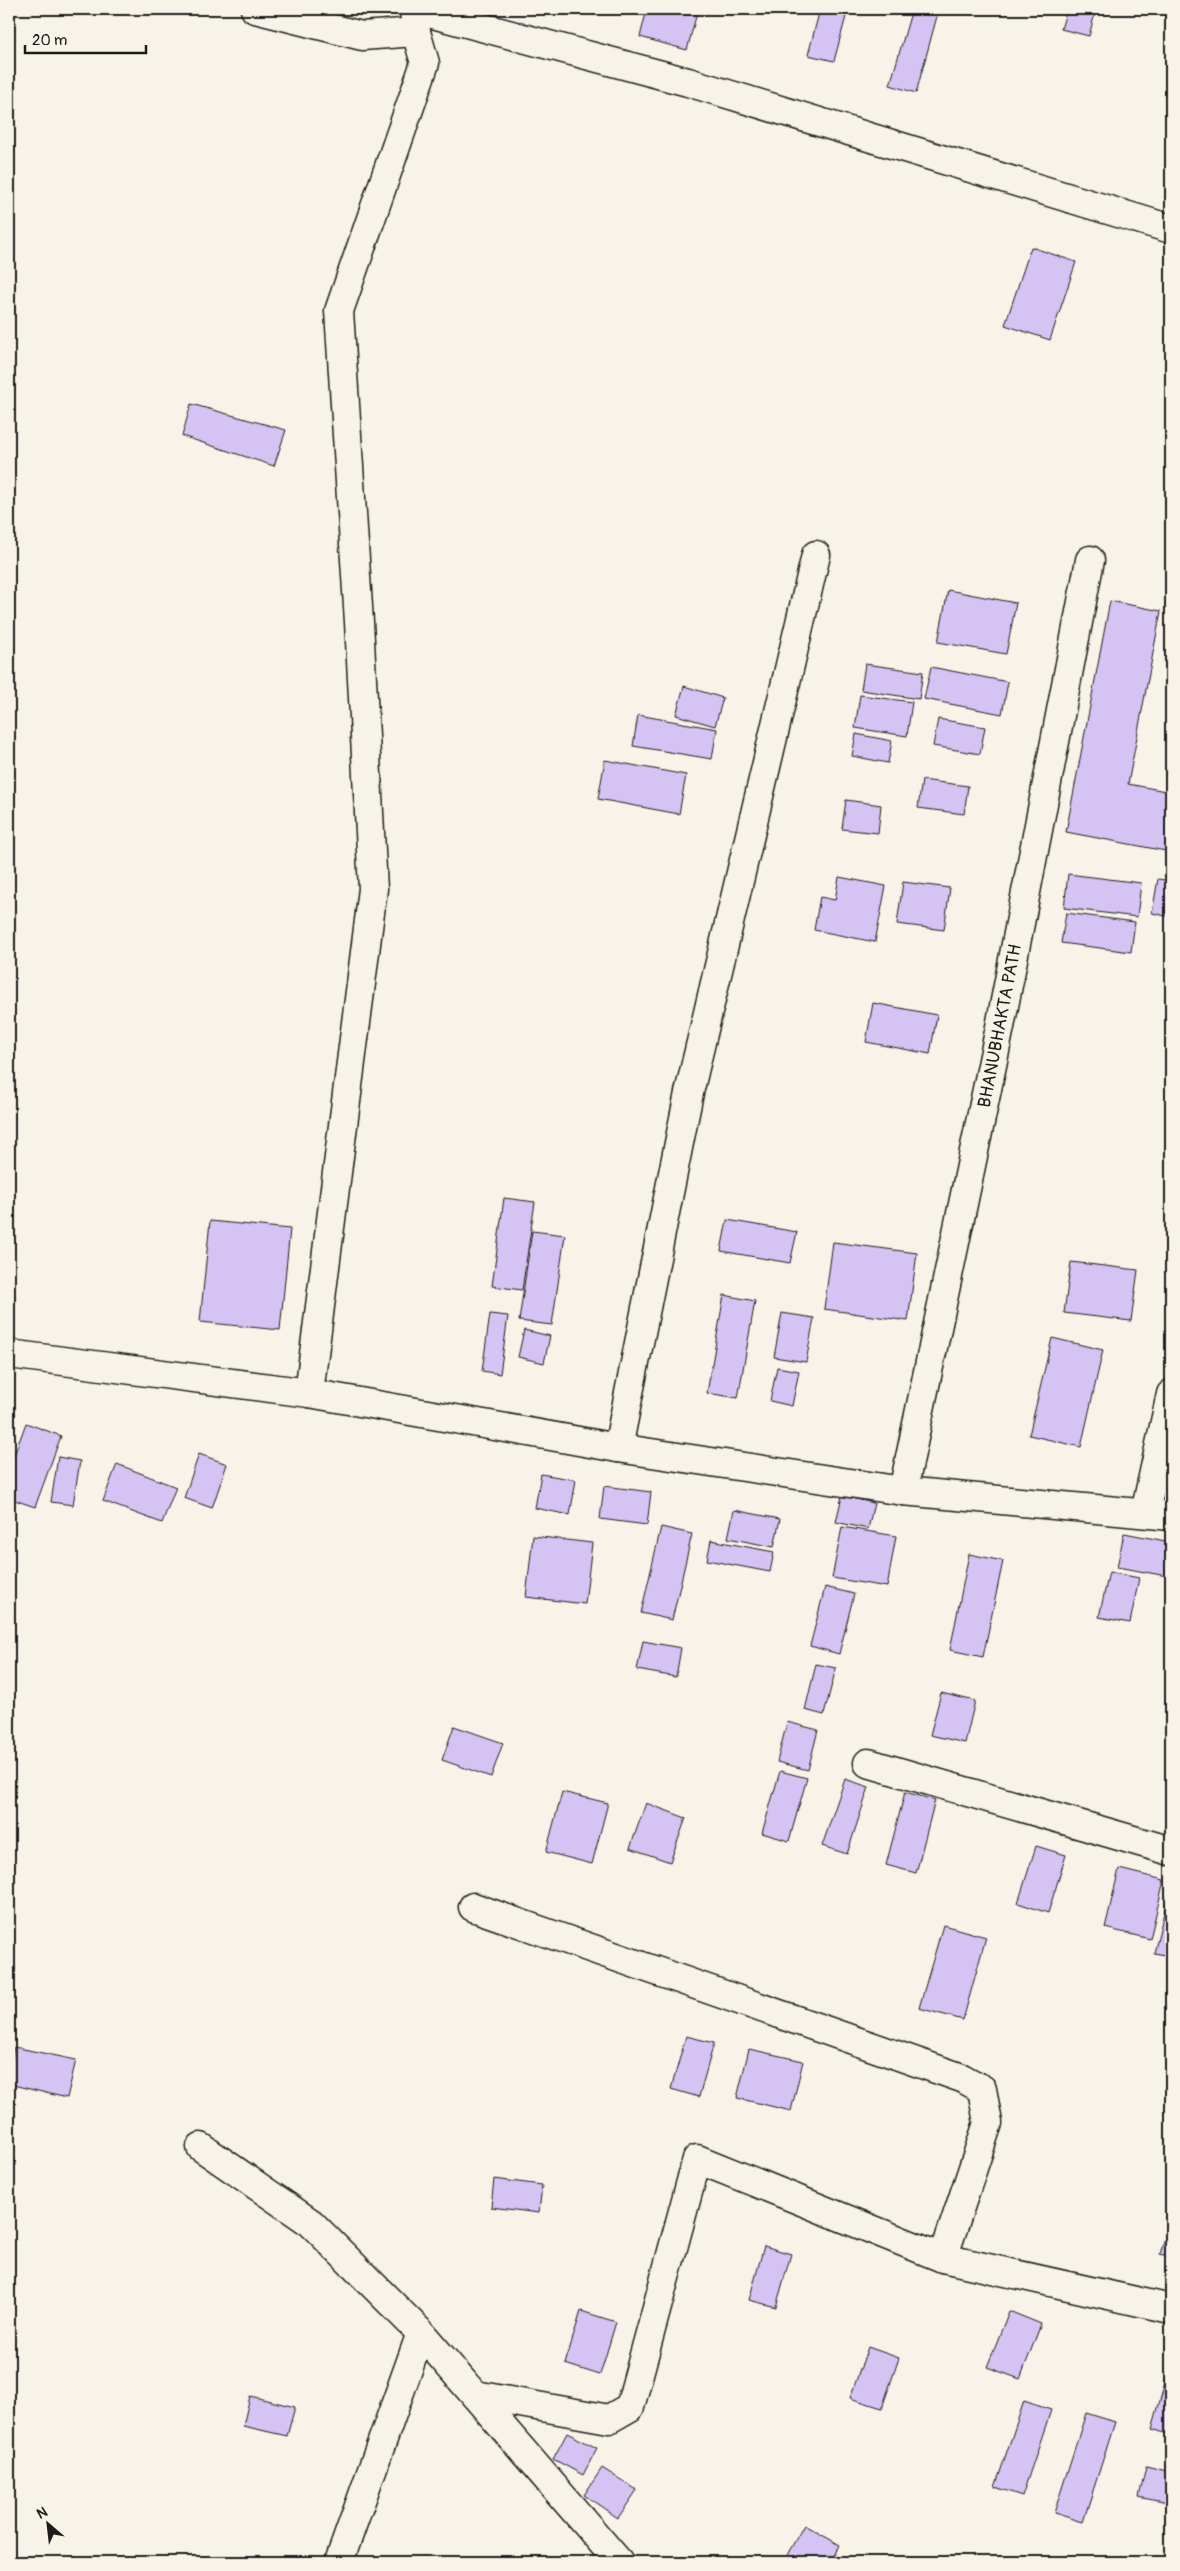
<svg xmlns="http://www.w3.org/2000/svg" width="1180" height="2571" font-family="Pangolin,sans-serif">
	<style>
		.building { fill: #d5c3f4; stroke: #1c1c1c }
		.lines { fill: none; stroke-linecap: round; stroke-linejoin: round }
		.street-casing { stroke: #1c1c1c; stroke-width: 31 }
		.street { stroke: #f7f3e8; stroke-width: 28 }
		.labels { text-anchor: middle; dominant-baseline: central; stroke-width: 4; stroke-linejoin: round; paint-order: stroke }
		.street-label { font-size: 18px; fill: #1c1c1c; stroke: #f7f3e8 }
	</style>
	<rect width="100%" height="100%" fill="#f7f3e8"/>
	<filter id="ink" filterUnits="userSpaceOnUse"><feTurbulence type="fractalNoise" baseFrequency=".02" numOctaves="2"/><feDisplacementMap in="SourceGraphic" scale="10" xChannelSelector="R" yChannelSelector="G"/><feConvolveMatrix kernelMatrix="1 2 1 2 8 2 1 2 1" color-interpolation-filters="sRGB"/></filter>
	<g filter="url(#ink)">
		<g class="building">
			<path d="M647 9H698L687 50 640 37Z"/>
			<path d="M820 9H848L834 61 808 55Z"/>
			<path d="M912 9H939L916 93 890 85Z"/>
			<path d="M1067 9H1096L1089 36 1061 29Z"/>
			<path d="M1031 247 1076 262 1050 340 1005 325Z"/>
			<path d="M191 404 286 430 274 466 182 436Z"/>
			<path d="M948 590 1016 603 1006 654 938 642Z"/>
			<path d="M1110 601 1161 611 1128 784 1171 792V852L1066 832Z"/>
			<path d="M865 664 923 672 919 699 861 690Z"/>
			<path d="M931 667 1008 682 1002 714 924 699Z"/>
			<path d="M684 686 723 698 715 726 676 715Z"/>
			<path d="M860 695 912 702 907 736 855 728Z"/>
			<path d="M638 715 717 729 712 759 633 746Z"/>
			<path d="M938 719 985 727 980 754 933 746Z"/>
			<path d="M856 734 892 741 888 763 852 756Z"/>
			<path d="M605 760 686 775 679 814 598 799Z"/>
			<path d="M922 780 968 786 964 814 918 808Z"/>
			<path d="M846 800 881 805 878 833 842 829Z"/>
			<path d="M1068 874 1141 883 1137 917 1064 908Z"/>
			<path d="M839 877 886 886 875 942 814 930 820 897 835 900Z"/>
			<path d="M1158 879 1171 881V917L1152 913Z"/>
			<path d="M903 882 950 888 944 930 897 924Z"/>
			<path d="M1066 913 1135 922 1131 952 1061 943Z"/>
			<path d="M873 1003 937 1015 930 1054 866 1042Z"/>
			<path d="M504 1198 535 1202 522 1290 492 1286Z"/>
			<path d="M727 1220 797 1232 790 1263 721 1251Z"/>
			<path d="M210 1221 290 1229 280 1330 200 1322Z"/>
			<path d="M532 1231 565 1235 552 1325 519 1321Z"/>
			<path d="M833 1242 917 1253 908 1321 824 1309Z"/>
			<path d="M1071 1262 1138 1270 1131 1321 1064 1313Z"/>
			<path d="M724 1295 755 1301 738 1398 707 1393Z"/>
			<path d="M782 1313 814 1318 806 1362 774 1357Z"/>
			<path d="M490 1314 508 1316 500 1374 482 1371Z"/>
			<path d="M524 1330 550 1336 544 1363 518 1357Z"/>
			<path d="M1052 1338 1103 1350 1081 1447 1029 1435Z"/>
			<path d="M777 1367 799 1371 792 1406 770 1401Z"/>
			<path d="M26 1423 61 1436 35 1507 9 1498V1469Z"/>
			<path d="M199 1454 227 1464 212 1508 184 1498Z"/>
			<path d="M58 1457 80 1461 73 1505 51 1502Z"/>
			<path d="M117 1464 176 1487 162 1523 103 1501Z"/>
			<path d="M541 1474 576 1480 570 1515 535 1508Z"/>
			<path d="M604 1486 651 1492 647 1525 600 1519Z"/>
			<path d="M842 1496 874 1503 868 1529 836 1522Z"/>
			<path d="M734 1510 780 1519 774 1547 728 1538Z"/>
			<path d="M661 1527 692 1534 672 1620 641 1613Z"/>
			<path d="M842 1527 896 1536 887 1587 832 1578Z"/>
			<path d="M1124 1533 1171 1542 1167 1576 1117 1567Z"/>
			<path d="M533 1536 592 1543 585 1604 526 1597Z"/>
			<path d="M711 1540 774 1552 770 1572 707 1560Z"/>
			<path d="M969 1554 1003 1561 983 1657 950 1650Z"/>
			<path d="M1109 1572 1139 1578 1130 1623 1099 1617Z"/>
			<path d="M825 1587 854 1594 839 1654 810 1646Z"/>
			<path d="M643 1641 681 1648 676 1677 637 1670Z"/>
			<path d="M816 1664 836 1668 824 1715 805 1710Z"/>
			<path d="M941 1693 975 1701 965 1743 930 1735Z"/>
			<path d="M787 1722 818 1730 808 1770 777 1762Z"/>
			<path d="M454 1726 503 1743 491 1777 442 1760Z"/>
			<path d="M780 1771 807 1778 789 1841 762 1833Z"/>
			<path d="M845 1779 869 1787 847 1854 822 1846Z"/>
			<path d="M562 1792 608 1803 592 1864 546 1852Z"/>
			<path d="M905 1792 935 1800 916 1873 886 1865Z"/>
			<path d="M646 1803 686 1818 670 1862 630 1848Z"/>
			<path d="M1036 1846 1066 1855 1048 1913 1018 1903Z"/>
			<path d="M1119 1869 1164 1880 1150 1939 1105 1928Z"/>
			<path d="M1169 1892 1171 1893V1956L1154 1953Z"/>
			<path d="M943 1925 986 1937 963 2020 919 2008Z"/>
			<path d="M686 2036 714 2043 699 2097 671 2089Z"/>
			<path d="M14 2047 76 2060 67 2098 9 2084V2071Z"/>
			<path d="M749 2049 803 2061 791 2111 737 2098Z"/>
			<path d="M494 2179 542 2185 539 2213 491 2207Z"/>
			<path d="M1171 2218V2257L1160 2254Z"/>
			<path d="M764 2246 791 2254 776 2307 749 2300Z"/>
			<path d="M581 2311 616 2322 600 2375 565 2364Z"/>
			<path d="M1009 2311 1041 2324 1020 2379 987 2367Z"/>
			<path d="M868 2347 899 2358 882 2408 850 2398Z"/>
			<path d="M1171 2361V2435L1152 2429Z"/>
			<path d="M250 2396 295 2407 287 2436 243 2426Z"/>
			<path d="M1024 2401 1051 2410 1022 2496 995 2487Z"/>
			<path d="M1086 2413 1115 2422 1083 2522 1054 2513Z"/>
			<path d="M567 2433 597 2448 583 2475 553 2459Z"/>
			<path d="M1146 2466 1171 2472V2504L1139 2497Z"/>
			<path d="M602 2468 637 2490 618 2518 584 2495Z"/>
			<path d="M804 2525 840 2545 831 2562H783Z"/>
		</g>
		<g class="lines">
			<g class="street-casing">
				<g id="street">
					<path d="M255 9 362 36 416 32"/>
					<path d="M414 9 688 82 1171 229"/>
					<path d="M9 1354 309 1393 618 1448 903 1491 1171 1516"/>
					<path d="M309 1393 373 889 359 622 339 311 425 63 416 32 414 9"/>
					<path d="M618 1448 689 1093 816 555"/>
					<path d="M903 1491 1000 1027 1090 560"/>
					<path d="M1145 1513 1171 1394"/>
					<path d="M868 1763 1171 1851"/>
					<path d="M473 1907 962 2078 982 2089 988 2123 943 2258 1171 2309"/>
					<path d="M201 2147 311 2223 421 2333 619 2562"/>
					<path d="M475 2395 609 2419 630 2407 697 2159 943 2258"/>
					<path d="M339 2562 421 2333"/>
				</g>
			</g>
			<use href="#street" class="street"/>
		</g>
	</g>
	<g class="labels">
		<g class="street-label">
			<text transform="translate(1000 1026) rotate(-79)">BHANUBHAKTA PATH</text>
		</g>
	</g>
	<rect width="1180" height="2571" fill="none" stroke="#f7f3e8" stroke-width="30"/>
	<rect x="15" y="15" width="1150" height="2541" fill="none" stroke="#1c1c1c" stroke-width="2" filter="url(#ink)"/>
	<g transform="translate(48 2524) rotate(332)" stroke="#f7f3e8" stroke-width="4" paint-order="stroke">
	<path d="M0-4L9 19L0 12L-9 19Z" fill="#1c1c1c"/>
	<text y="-8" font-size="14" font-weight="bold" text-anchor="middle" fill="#1c1c1c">N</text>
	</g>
	<path d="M25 45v8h121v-8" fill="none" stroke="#1c1c1c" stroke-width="2.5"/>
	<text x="32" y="45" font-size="15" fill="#1c1c1c" stroke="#f7f3e8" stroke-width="4" paint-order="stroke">20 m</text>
</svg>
